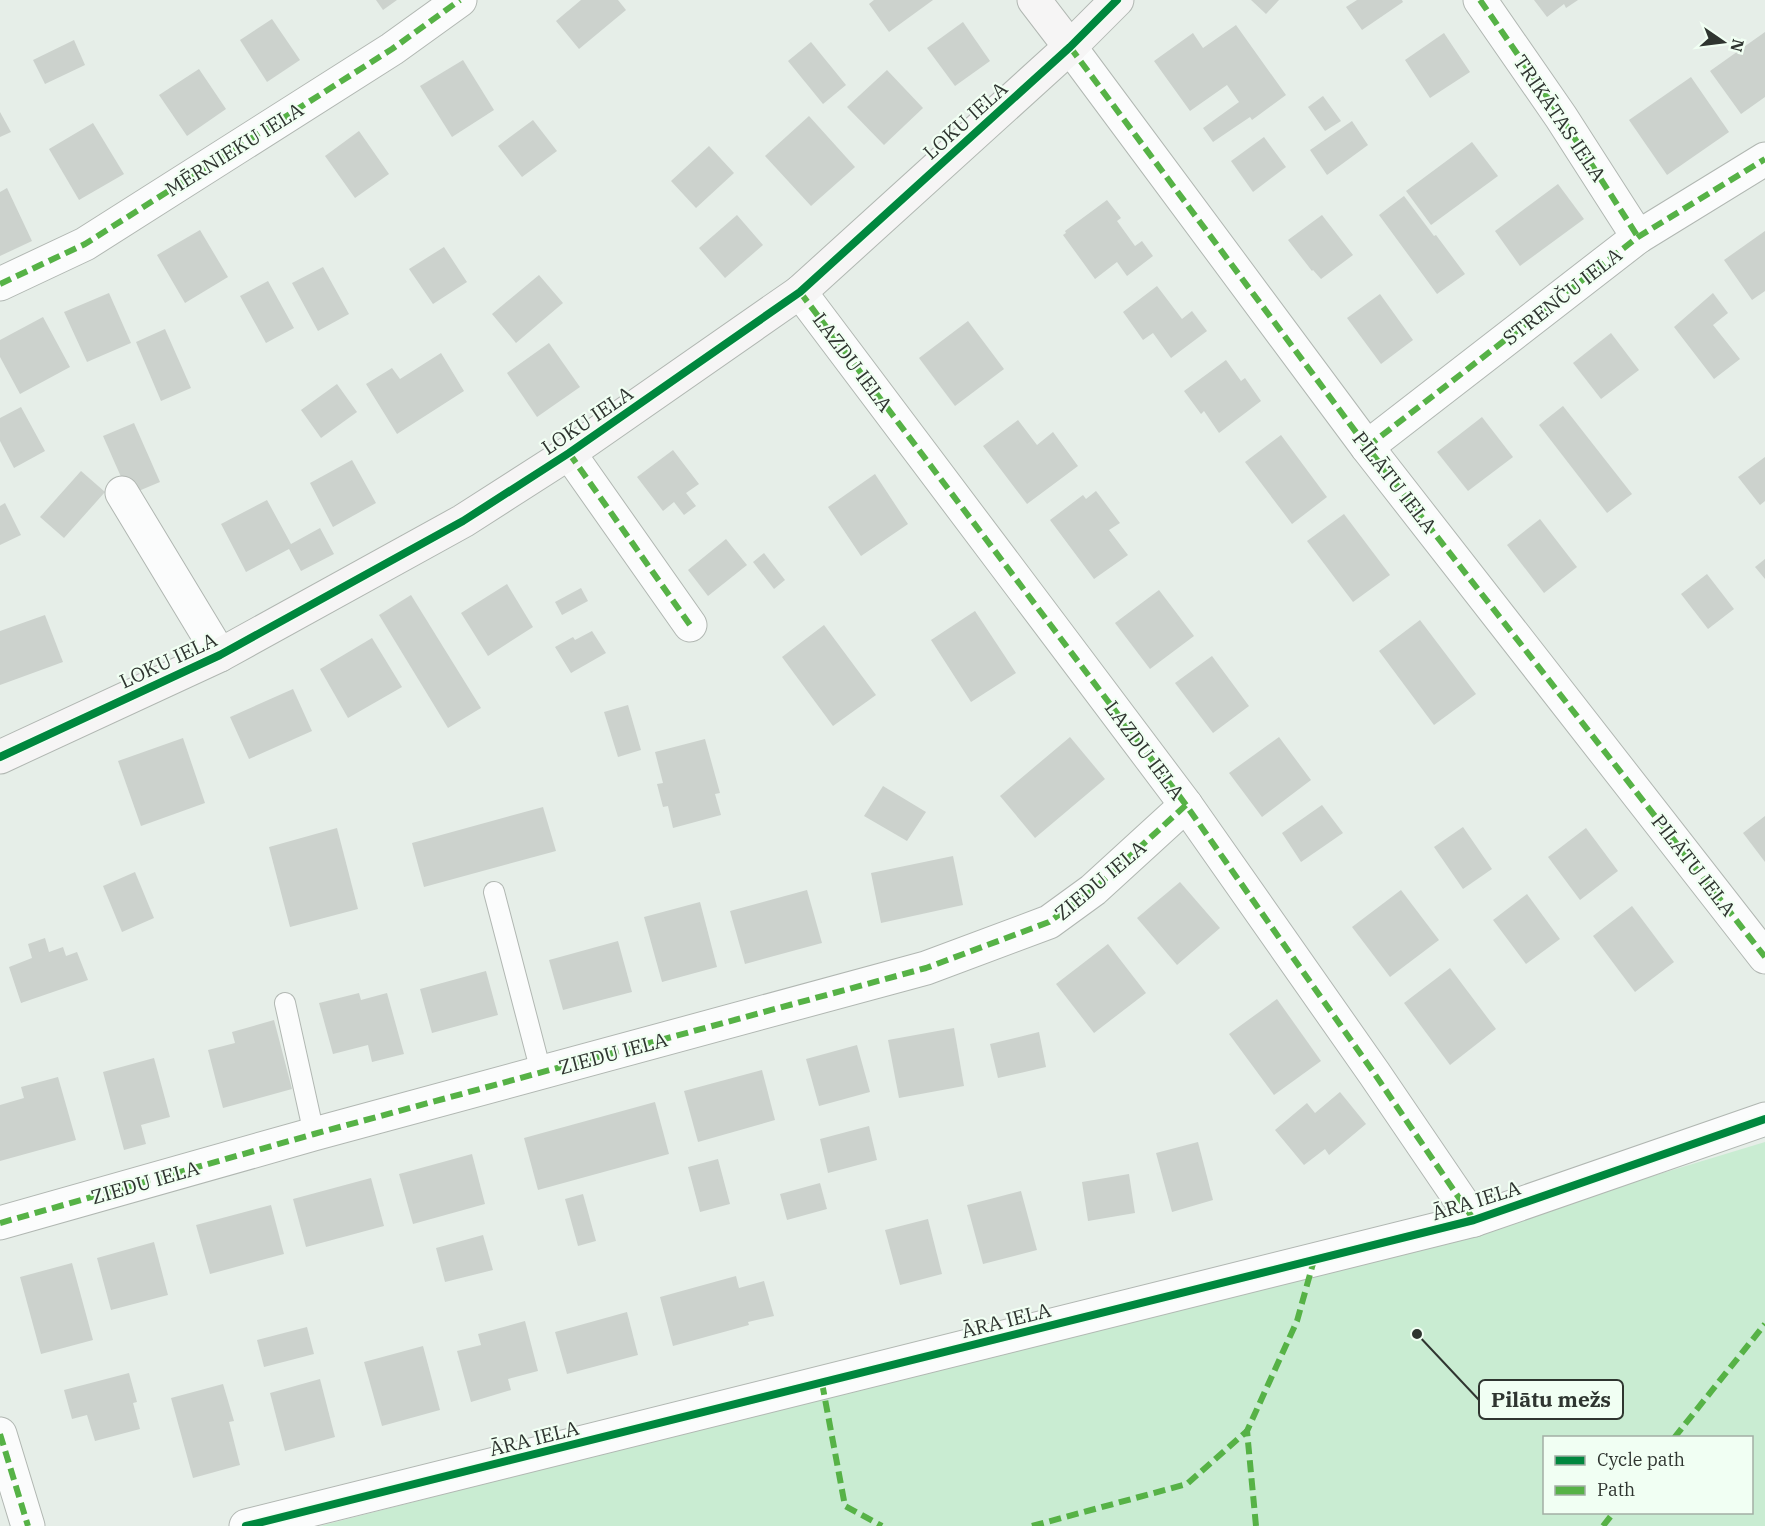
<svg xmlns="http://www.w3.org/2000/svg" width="1765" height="1526" font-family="'IBM Plex Serif',serif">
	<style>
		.green { fill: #c9ecd2; fill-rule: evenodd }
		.building { fill: #ccd2cd }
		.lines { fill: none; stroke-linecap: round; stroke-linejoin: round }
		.lane-casing { stroke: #b1b7b2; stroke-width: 22 }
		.street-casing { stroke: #b1b7b2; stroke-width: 35 }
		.secondary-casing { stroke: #b1b7b2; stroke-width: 35 }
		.lane { stroke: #fbfcfc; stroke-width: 20 }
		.street { stroke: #fbfcfc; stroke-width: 33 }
		.secondary { stroke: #f6f5f5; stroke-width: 33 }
		.quiet { stroke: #56b246; stroke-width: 6; stroke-dasharray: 12 6; stroke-linecap: butt }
		.cycleway-casing { stroke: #f1fff3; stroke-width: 11 }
		.cycleway { stroke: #00873e; stroke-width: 8 }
		.labels { text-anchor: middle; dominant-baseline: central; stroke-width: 4.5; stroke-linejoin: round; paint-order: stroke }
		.street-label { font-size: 20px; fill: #2f3530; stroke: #f1fff3 }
		.leader { fill: none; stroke: #2f3530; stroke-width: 2 }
		.callout-dot { fill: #2f3530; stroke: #f1fff3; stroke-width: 2 }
		.callout { fill: #f1fff3; stroke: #2f3530; stroke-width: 2 }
		.callout-label { font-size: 21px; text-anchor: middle; font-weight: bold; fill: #2f3530 }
	</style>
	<rect width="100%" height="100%" fill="#e6eee8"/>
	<path class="green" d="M1765 1142V1526H320L1471 1231ZM1544 1438H1752V1512H1544Z"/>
	<g class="building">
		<path d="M376 0H397L383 10Z"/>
		<path d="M581 0H618L626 10 579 49 556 21Z"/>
		<path d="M874 0H933L889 32 869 4Z"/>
		<path d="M1251 0H1279L1266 14Z"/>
		<path d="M1357 0H1402L1403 2 1362 30 1346 7Z"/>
		<path d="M1534 0H1578L1566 8 1564 4 1547 17Z"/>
		<path d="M272 19 300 60 267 82 240 40Z"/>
		<path d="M963 22 990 61 955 86 927 48Z"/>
		<path d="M1236 25 1286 95 1252 120 1250 117 1213 142 1203 128 1239 102 1227 85 1190 111 1154 61 1193 33 1203 48Z"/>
		<path d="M1765 32V97L1741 114 1710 71Z"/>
		<path d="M1444 33 1470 72 1430 98 1405 60Z"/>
		<path d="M74 40 85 65 45 84 33 60Z"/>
		<path d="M811 42 846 85 823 104 788 61Z"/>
		<path d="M463 60 494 110 452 137 420 86Z"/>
		<path d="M199 69 226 109 187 136 159 95Z"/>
		<path d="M887 70 923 108 884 145 847 107Z"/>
		<path d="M1691 77 1729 132 1667 175 1629 120Z"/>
		<path d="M1323 96 1341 121 1325 131 1308 107Z"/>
		<path d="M0 112 11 132 0 137Z"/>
		<path d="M809 116 855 167 811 206 765 156Z"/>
		<path d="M533 120 557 151 522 177 498 146Z"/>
		<path d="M1352 121 1368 145 1327 175 1310 150Z"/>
		<path d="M93 123 124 174 79 200 49 149Z"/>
		<path d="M359 131 389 174 355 198 325 156Z"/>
		<path d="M1264 137 1286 167 1253 192 1231 161Z"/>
		<path d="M1472 142 1498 176 1431 225 1406 191Z"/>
		<path d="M709 146 734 173 696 208 671 181Z"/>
		<path d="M1558 184 1584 219 1520 266 1495 231Z"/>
		<path d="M7 188 32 241 0 256V192Z"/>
		<path d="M1404 196 1434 236 1436 235 1465 274 1437 294 1379 215Z"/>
		<path d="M1107 200 1121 218 1117 221 1135 246 1142 241 1153 256 1127 276 1117 262 1095 279 1063 235 1066 233 1065 231Z"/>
		<path d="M737 215 763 245 725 278 699 248Z"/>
		<path d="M1322 215 1353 255 1321 279 1313 270 1312 271 1288 240Z"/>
		<path d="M200 230 228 277 185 303 157 255Z"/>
		<path d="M1765 231V291L1752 300 1724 260Z"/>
		<path d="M444 247 467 282 433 304 409 269Z"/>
		<path d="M323 267 349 314 318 331 292 283Z"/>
		<path d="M539 275 563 303 516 343 492 314Z"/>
		<path d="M268 281 294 328 266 343 240 296Z"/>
		<path d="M1157 286 1182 319 1192 311 1207 331 1171 358 1153 333 1143 340 1123 312Z"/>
		<path d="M109 293 131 343 87 362 64 312Z"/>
		<path d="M1713 293 1728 313 1713 325 1740 359 1714 379 1674 327Z"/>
		<path d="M1380 294 1413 340 1381 364 1347 318Z"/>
		<path d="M43 317 70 367 20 394 0 357V340Z"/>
		<path d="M968 321 1004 369 955 406 919 358Z"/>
		<path d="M165 329 191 388 161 401 136 342Z"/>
		<path d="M1611 333 1639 370 1601 399 1573 363Z"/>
		<path d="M549 343 580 387 537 417 507 373Z"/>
		<path d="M441 353 464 391 397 434 366 384 392 368 400 379Z"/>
		<path d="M1226 360 1241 381 1245 378 1261 401 1219 433 1204 411 1201 414 1184 391Z"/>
		<path d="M337 384 357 412 321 438 301 410Z"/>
		<path d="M1563 406 1632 494 1607 513 1539 425Z"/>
		<path d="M21 407 45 451 14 468 0 441V418Z"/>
		<path d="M1482 417 1513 457 1468 491 1437 452Z"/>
		<path d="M1018 420 1037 445 1053 432 1078 466 1027 504 983 446Z"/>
		<path d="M134 423 160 482 129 495 103 436Z"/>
		<path d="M1281 435 1327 497 1292 524 1245 462Z"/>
		<path d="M673 450 699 484 686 493 696 506 684 515 674 502 663 511 637 477Z"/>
		<path d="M1765 457V501L1760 505 1738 477Z"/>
		<path d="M352 460 376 503 333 527 310 483Z"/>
		<path d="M81 471 105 492 64 538 40 517Z"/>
		<path d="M875 474 908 524 861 556 828 507Z"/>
		<path d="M1096 491 1120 523 1109 530 1128 555 1094 579 1050 520 1083 495 1086 499Z"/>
		<path d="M267 500 291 544 320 528 334 554 301 571 289 549 246 572 221 524Z"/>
		<path d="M5 503 21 535 0 545V506Z"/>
		<path d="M1344 514 1390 575 1353 602 1307 541Z"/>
		<path d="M1540 519 1577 567 1544 593 1507 545Z"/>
		<path d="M726 539 747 565 708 596 688 570Z"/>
		<path d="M764 553 785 580 774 589 753 562Z"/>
		<path d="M1765 559V579L1755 567Z"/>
		<path d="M1707 574 1734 609 1708 629 1681 594Z"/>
		<path d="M507 584 533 627 488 656 461 613Z"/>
		<path d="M581 588 588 601 562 615 555 602Z"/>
		<path d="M1159 590 1194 636 1150 669 1115 623Z"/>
		<path d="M411 595 481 708 448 728 379 615Z"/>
		<path d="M975 611 1016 673 971 702 931 640Z"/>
		<path d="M45 615 63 662 0 685V631Z"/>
		<path d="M1420 620 1476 694 1434 725 1379 651Z"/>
		<path d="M824 625 876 695 833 726 782 657Z"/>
		<path d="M592 631 606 653 571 673 555 647 573 637 575 640Z"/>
		<path d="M372 638 402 687 348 718 320 669Z"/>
		<path d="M1212 656 1249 706 1213 733 1175 683Z"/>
		<path d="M293 689 312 731 249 759 230 717Z"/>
		<path d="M628 705 641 750 618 757 604 712Z"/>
		<path d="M1070 737 1105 779 1035 838 1000 796Z"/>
		<path d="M1279 737 1311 780 1262 817 1229 773Z"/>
		<path d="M183 738 205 803 141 826 118 761Z"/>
		<path d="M705 739 720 793 715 794 721 815 673 828 668 806 663 807 657 784 663 783 655 752Z"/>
		<path d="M883 786 926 812 907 841 864 816Z"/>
		<path d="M1322 805 1343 833 1301 862 1282 833Z"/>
		<path d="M543 807 556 851 424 887 412 843Z"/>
		<path d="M1765 816V862L1743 833Z"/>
		<path d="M1463 827 1492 869 1463 889 1434 847Z"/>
		<path d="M337 828 358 909 290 927 269 847Z"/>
		<path d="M1586 828 1618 871 1580 900 1548 857Z"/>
		<path d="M953 856 963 905 881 923 871 873Z"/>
		<path d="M135 872 154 918 122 932 103 886Z"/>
		<path d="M1180 882 1220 928 1177 965 1137 918Z"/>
		<path d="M807 890 822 943 745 964 730 911Z"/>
		<path d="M1401 890 1439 940 1390 977 1352 927Z"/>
		<path d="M1527 894 1560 939 1526 964 1493 920Z"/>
		<path d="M700 902 717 967 662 982 644 917Z"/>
		<path d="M1632 906 1674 962 1635 992 1593 936Z"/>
		<path d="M45 938 49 952 63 947 66 956 77 952 88 980 21 1003 9 967 32 958 28 944Z"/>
		<path d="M618 941 632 992 563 1010 549 960Z"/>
		<path d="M1108 944 1146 993 1094 1033 1056 984Z"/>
		<path d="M1450 968 1496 1029 1450 1065 1404 1003Z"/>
		<path d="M486 971 498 1015 432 1033 420 989Z"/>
		<path d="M359 993 361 1000 387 993 404 1054 372 1062 368 1045 333 1054 319 1003Z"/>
		<path d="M1277 999 1321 1061 1274 1095 1229 1034Z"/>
		<path d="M274 1020 292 1089 223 1108 208 1050 235 1043 232 1032Z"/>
		<path d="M954 1028 964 1086 899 1098 888 1040Z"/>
		<path d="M1039 1032 1046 1067 998 1078 990 1044Z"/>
		<path d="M857 1045 870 1092 819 1106 806 1059Z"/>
		<path d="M154 1058 170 1117 141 1125 146 1144 124 1150 103 1072Z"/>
		<path d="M762 1070 775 1120 698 1142 684 1091Z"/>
		<path d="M58 1077 76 1140 0 1161V1105L24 1098 21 1087Z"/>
		<path d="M1340 1092 1366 1124 1329 1155 1325 1149 1304 1165 1275 1130 1307 1103 1315 1113Z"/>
		<path d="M655 1102 669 1154 538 1190 524 1138Z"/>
		<path d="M869 1126 877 1160 828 1173 820 1139Z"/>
		<path d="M1198 1142 1213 1200 1172 1212 1156 1153Z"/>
		<path d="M472 1154 485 1204 413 1224 399 1174Z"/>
		<path d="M718 1159 730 1204 700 1212 688 1167Z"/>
		<path d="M1129 1174 1135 1213 1088 1221 1082 1182Z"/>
		<path d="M371 1178 384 1226 306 1247 293 1199Z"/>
		<path d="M820 1183 827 1209 787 1220 780 1194Z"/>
		<path d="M1021 1191 1037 1250 983 1264 967 1205Z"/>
		<path d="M583 1194 596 1241 578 1246 565 1199Z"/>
		<path d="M271 1205 284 1254 210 1274 196 1225Z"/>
		<path d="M928 1219 942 1274 900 1285 885 1230Z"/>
		<path d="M483 1235 493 1270 445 1282 436 1248Z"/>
		<path d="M154 1242 168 1295 111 1310 97 1258Z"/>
		<path d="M72 1263 93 1340 41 1354 20 1277Z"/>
		<path d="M736 1276 739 1288 764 1281 774 1316 748 1322 749 1325 673 1346 660 1297Z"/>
		<path d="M627 1312 638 1355 567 1374 555 1332Z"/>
		<path d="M525 1321 538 1371 508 1379 511 1390 471 1402 457 1351 481 1345 478 1334Z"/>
		<path d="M307 1327 314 1354 264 1367 257 1340Z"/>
		<path d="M423 1346 440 1410 382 1426 364 1362Z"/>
		<path d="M129 1373 137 1402 133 1403 140 1429 95 1441 87 1415 72 1419 64 1390Z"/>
		<path d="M320 1379 335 1437 285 1451 270 1393Z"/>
		<path d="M223 1384 234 1421 229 1422 240 1465 193 1478 171 1398Z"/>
	</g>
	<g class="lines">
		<g class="lane-casing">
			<g id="lane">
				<path d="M494 892 541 1072"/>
				<path d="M285 1003 314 1134"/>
			</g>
		</g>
		<g class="street-casing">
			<g id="street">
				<path d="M1480 0 1561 117 1638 237"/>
				<path d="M1070 47 1367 447 1765 957"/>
				<path d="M0 284 85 244 392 49 460 0"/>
				<path d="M800 292 1186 805 1374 1073 1474 1220"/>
				<path d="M1367 447 1638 237 1765 159"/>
				<path d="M569 453 690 625"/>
				<path d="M122 493 220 655"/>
				<path d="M0 1223 314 1134 926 968 1049 922 1093 890 1186 805"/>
				<path d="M0 1434 28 1526"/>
				<path d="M246 1526 1474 1220 1765 1119"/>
			</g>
		</g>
		<g class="secondary-casing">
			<g id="secondary">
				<path d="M1034 0 1070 47"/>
				<path d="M0 757 220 655 463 521 569 453 800 292 1070 47 1117 0"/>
			</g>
		</g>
		<use href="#lane" class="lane"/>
		<use href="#street" class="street"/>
		<use href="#secondary" class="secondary"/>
		<g class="quiet">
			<path d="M1480 0 1561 117 1638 237"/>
			<path d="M1070 47 1367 447 1765 957"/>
			<path d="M0 284 85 244 392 49 460 0"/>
			<path d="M800 292 1186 805 1374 1073 1474 1220"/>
			<path d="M1367 447 1638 237 1765 159"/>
			<path d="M569 453 690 625"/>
			<path d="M0 1223 314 1134 926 968 1049 922 1093 890 1186 805"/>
			<path d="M822 1383 845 1506 882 1526"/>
			<path d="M0 1434 28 1526"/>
			<path d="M1674 1438 1765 1324"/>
			<path d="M1032 1526 1187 1484 1247 1431"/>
			<path d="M1256 1526 1247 1431 1297 1321 1314 1260"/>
			<path d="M1603 1526 1614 1512"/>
		</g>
		<g class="cycleway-casing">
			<g id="cycleway">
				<path d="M0 757 220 655 463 521 569 453 800 292 1070 47 1117 0"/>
				<path d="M246 1526 1474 1220 1765 1119"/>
			</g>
		</g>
		<use href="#cycleway" class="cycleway"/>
	</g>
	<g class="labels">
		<g class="street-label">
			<text transform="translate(1560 118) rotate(56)">TRIKĀTAS IELA</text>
			<text transform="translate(965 120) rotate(-42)">LOKU IELA</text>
			<text transform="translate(234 149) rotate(-32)">MĒRNIEKU IELA</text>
			<text transform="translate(1562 296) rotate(-38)">STRENČU IELA</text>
			<text transform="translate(853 362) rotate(53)">LAZDU IELA</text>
			<text transform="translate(587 420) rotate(-34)">LOKU IELA</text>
			<text transform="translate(1395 482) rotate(52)">PILĀTU IELA</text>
			<text transform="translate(168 660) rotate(-25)">LOKU IELA</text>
			<text transform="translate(1145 750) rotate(53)">LAZDU IELA</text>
			<text transform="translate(1694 865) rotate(52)">PILĀTU IELA</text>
			<text transform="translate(1100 880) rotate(-40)">ZIEDU IELA</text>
			<text transform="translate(613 1053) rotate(-15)">ZIEDU IELA</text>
			<text transform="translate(145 1182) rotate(-16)">ZIEDU IELA</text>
			<text transform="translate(1476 1200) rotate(-17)">ĀRA IELA</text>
			<text transform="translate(1006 1320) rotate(-14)">ĀRA IELA</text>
			<text transform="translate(534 1438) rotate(-14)">ĀRA IELA</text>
		</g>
	</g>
	<path class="leader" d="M1417 1334L1479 1400"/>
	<circle class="callout-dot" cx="1417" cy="1334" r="6"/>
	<rect class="callout" x="1479" y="1380" width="144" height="39" rx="6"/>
	<g class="callout-label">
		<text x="1551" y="1407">Pilātu mežs</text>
	</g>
	<rect x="1543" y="1436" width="210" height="78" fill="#f1fff3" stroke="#a3aea5" stroke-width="1.5"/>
	<rect x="1555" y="1456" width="30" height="9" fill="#00873e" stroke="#a3aea5" stroke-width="1.5"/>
	<text x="1597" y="1466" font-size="18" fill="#2f3530">Cycle path</text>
	<rect x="1555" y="1486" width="30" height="9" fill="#56b246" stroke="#a3aea5" stroke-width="1.5"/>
	<text x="1597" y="1496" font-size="18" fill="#2f3530">Path</text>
	<g transform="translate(1723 42) rotate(104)" stroke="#f1fff3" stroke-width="4.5" paint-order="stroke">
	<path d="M0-4.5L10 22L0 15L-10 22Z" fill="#2f3530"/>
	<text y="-9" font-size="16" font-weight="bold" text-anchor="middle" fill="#2f3530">N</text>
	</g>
</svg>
